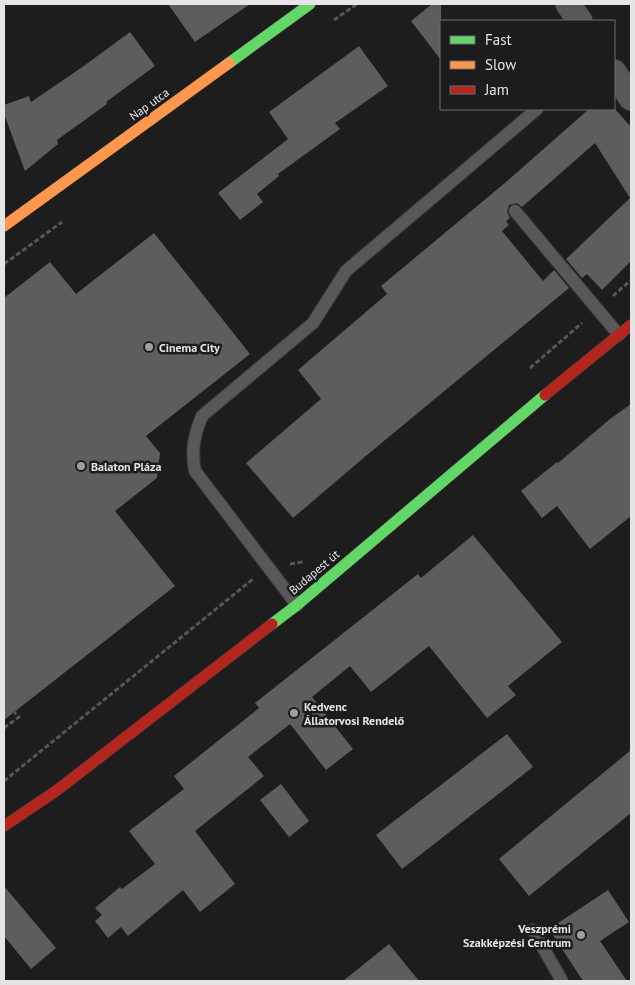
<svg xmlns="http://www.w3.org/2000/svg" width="635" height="985" font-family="'PT Sans',sans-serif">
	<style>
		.building { fill: #5d5d5d }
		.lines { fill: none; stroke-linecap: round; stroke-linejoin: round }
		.lane-casing { stroke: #373737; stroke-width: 14 }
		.street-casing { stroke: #373737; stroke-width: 26 }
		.fast-casing { stroke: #373737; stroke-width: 12 }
		.slow-casing { stroke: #373737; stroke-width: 12 }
		.jam-casing { stroke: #373737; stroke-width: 12 }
		.path { stroke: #565656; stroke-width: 3; stroke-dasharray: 5 2.5; stroke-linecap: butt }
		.lane { stroke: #585858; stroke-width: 12 }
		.street { stroke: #585858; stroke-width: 25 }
		.fast { stroke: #63d668; stroke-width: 11 }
		.slow { stroke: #ff974d; stroke-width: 11 }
		.jam { stroke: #b3261e; stroke-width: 11 }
		.poi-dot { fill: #9f9ea0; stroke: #1c1c1e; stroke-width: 2 }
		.labels { text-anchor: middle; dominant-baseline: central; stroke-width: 5; stroke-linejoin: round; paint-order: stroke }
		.street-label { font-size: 12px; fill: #e5e4e6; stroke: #1c1c1e }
		.poi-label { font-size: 12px; font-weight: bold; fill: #e5e4e6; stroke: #1c1c1e; text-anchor: start }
	</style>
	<rect width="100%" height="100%" fill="#1d1d1d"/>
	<g class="building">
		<path d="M168 4H250L195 42Z"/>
		<path d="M432 4H441V60L411 21Z"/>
		<path d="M130 32 155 66 106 102 107 104 57 140 58 144 25 171 4 114V105L29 96 31 102 81 68Z"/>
		<path d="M359 46 388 86 335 123 340 129 278 174 279 176 257 194 263 202 240 220 218 193 288 139 269 112Z"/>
		<path d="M589 109H615L631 127V261L602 290 587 274 582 278 566 259 630 198 595 143 522 207 517 203 509 205 507 212 510 218 506 221 509 225 502 231 543 281 554 270 569 288 367 455 293 518 246 463 321 399 298 370 387 294 381 286 506 182Z"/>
		<path d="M154 233 250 354 146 436 160 453 157 478 115 511 175 586 4 720V298L50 262 76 294Z"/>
		<path d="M631 404V516L590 549 557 506 542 518 521 491 557 462 558 463 610 419Z"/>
		<path d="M473 535 562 642 508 686 516 695 487 718 429 646 371 692 350 666 312 697 353 749 326 770 290 724 248 757 264 776 195 831 235 884 200 912 183 890 128 936 121 927 108 938 95 921 102 915 95 908 120 887 122 889 155 864 129 831 184 789 174 776 259 708 255 703 418 574 421 578Z"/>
		<path d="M507 734 533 767 402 869 376 835Z"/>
		<path d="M631 750V813L529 896 499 859Z"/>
		<path d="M281 784 309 821 289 837 260 800Z"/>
		<path d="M4 886 56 948 31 969 4 936Z"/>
		<path d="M608 890 629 922 600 941 627 981H583L549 929Z"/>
		<path d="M389 944 419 981H343Z"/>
	</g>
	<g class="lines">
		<g class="lane-casing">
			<g id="lane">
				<path d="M515 211 619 335"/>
				<path d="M297 605 195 471C191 451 194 435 202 416L313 323 346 271 537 109"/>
				<path d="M533 930 562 981"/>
			</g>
		</g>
		<g class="street-casing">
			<g id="street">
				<path d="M568 4 580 21"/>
				<path d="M614 72 631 98"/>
			</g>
		</g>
		<g class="fast-casing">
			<g id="fast">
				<path d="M229 63 310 4"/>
				<path d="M272 624 297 605 545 395"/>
			</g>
		</g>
		<g class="slow-casing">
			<path id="slow" d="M4 226 229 63"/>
		</g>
		<g class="jam-casing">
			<g id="jam">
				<path d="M545 395 631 325"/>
				<path d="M4 826 56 791 272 624"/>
			</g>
		</g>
		<g class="path">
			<path d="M334 20 357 4"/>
			<path d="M4 264 62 222"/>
			<path d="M613 296 631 280"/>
			<path d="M530 368 582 323"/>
			<path d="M290 564 303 562"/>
			<path d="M4 728 19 717 14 712"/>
			<path d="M4 781 253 579"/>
		</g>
		<use href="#lane" class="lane"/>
		<use href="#street" class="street"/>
		<use href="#fast" class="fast"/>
		<use href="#slow" class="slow"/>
		<use href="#jam" class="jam"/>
	</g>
	<g class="poi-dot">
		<circle cx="149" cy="347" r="5"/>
		<circle cx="81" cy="466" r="5"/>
		<circle cx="294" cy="713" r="5"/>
		<circle cx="581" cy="935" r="5"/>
	</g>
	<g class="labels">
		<g class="street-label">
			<text transform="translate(149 104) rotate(-36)">Nap utca</text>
			<text transform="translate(314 572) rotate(-40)">Budapest út</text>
		</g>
		<g class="poi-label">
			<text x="159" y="347">Cinema City</text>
			<text x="91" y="466">Balaton Pláza</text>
			<text x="304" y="706">Kedvenc<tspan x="304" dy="14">Állatorvosi Rendelő</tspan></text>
			<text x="571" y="928" text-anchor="end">Veszprémi<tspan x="571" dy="14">Szakképzési Centrum</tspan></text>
		</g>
	</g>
	<rect width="635" height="985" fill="none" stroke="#e5e4e6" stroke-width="10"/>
	<rect x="440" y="20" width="175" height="90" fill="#1c1c1e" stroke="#6c6c6e"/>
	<rect x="450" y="36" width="25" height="8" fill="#63d668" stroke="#6c6c6e"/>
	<text x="485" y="45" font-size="15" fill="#e5e4e6">Fast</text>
	<rect x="450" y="61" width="25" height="8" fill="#ff974d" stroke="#6c6c6e"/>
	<text x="485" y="70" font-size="15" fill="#e5e4e6">Slow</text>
	<rect x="450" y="86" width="25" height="8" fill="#b3261e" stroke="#6c6c6e"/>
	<text x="485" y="95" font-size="15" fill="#e5e4e6">Jam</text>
</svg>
